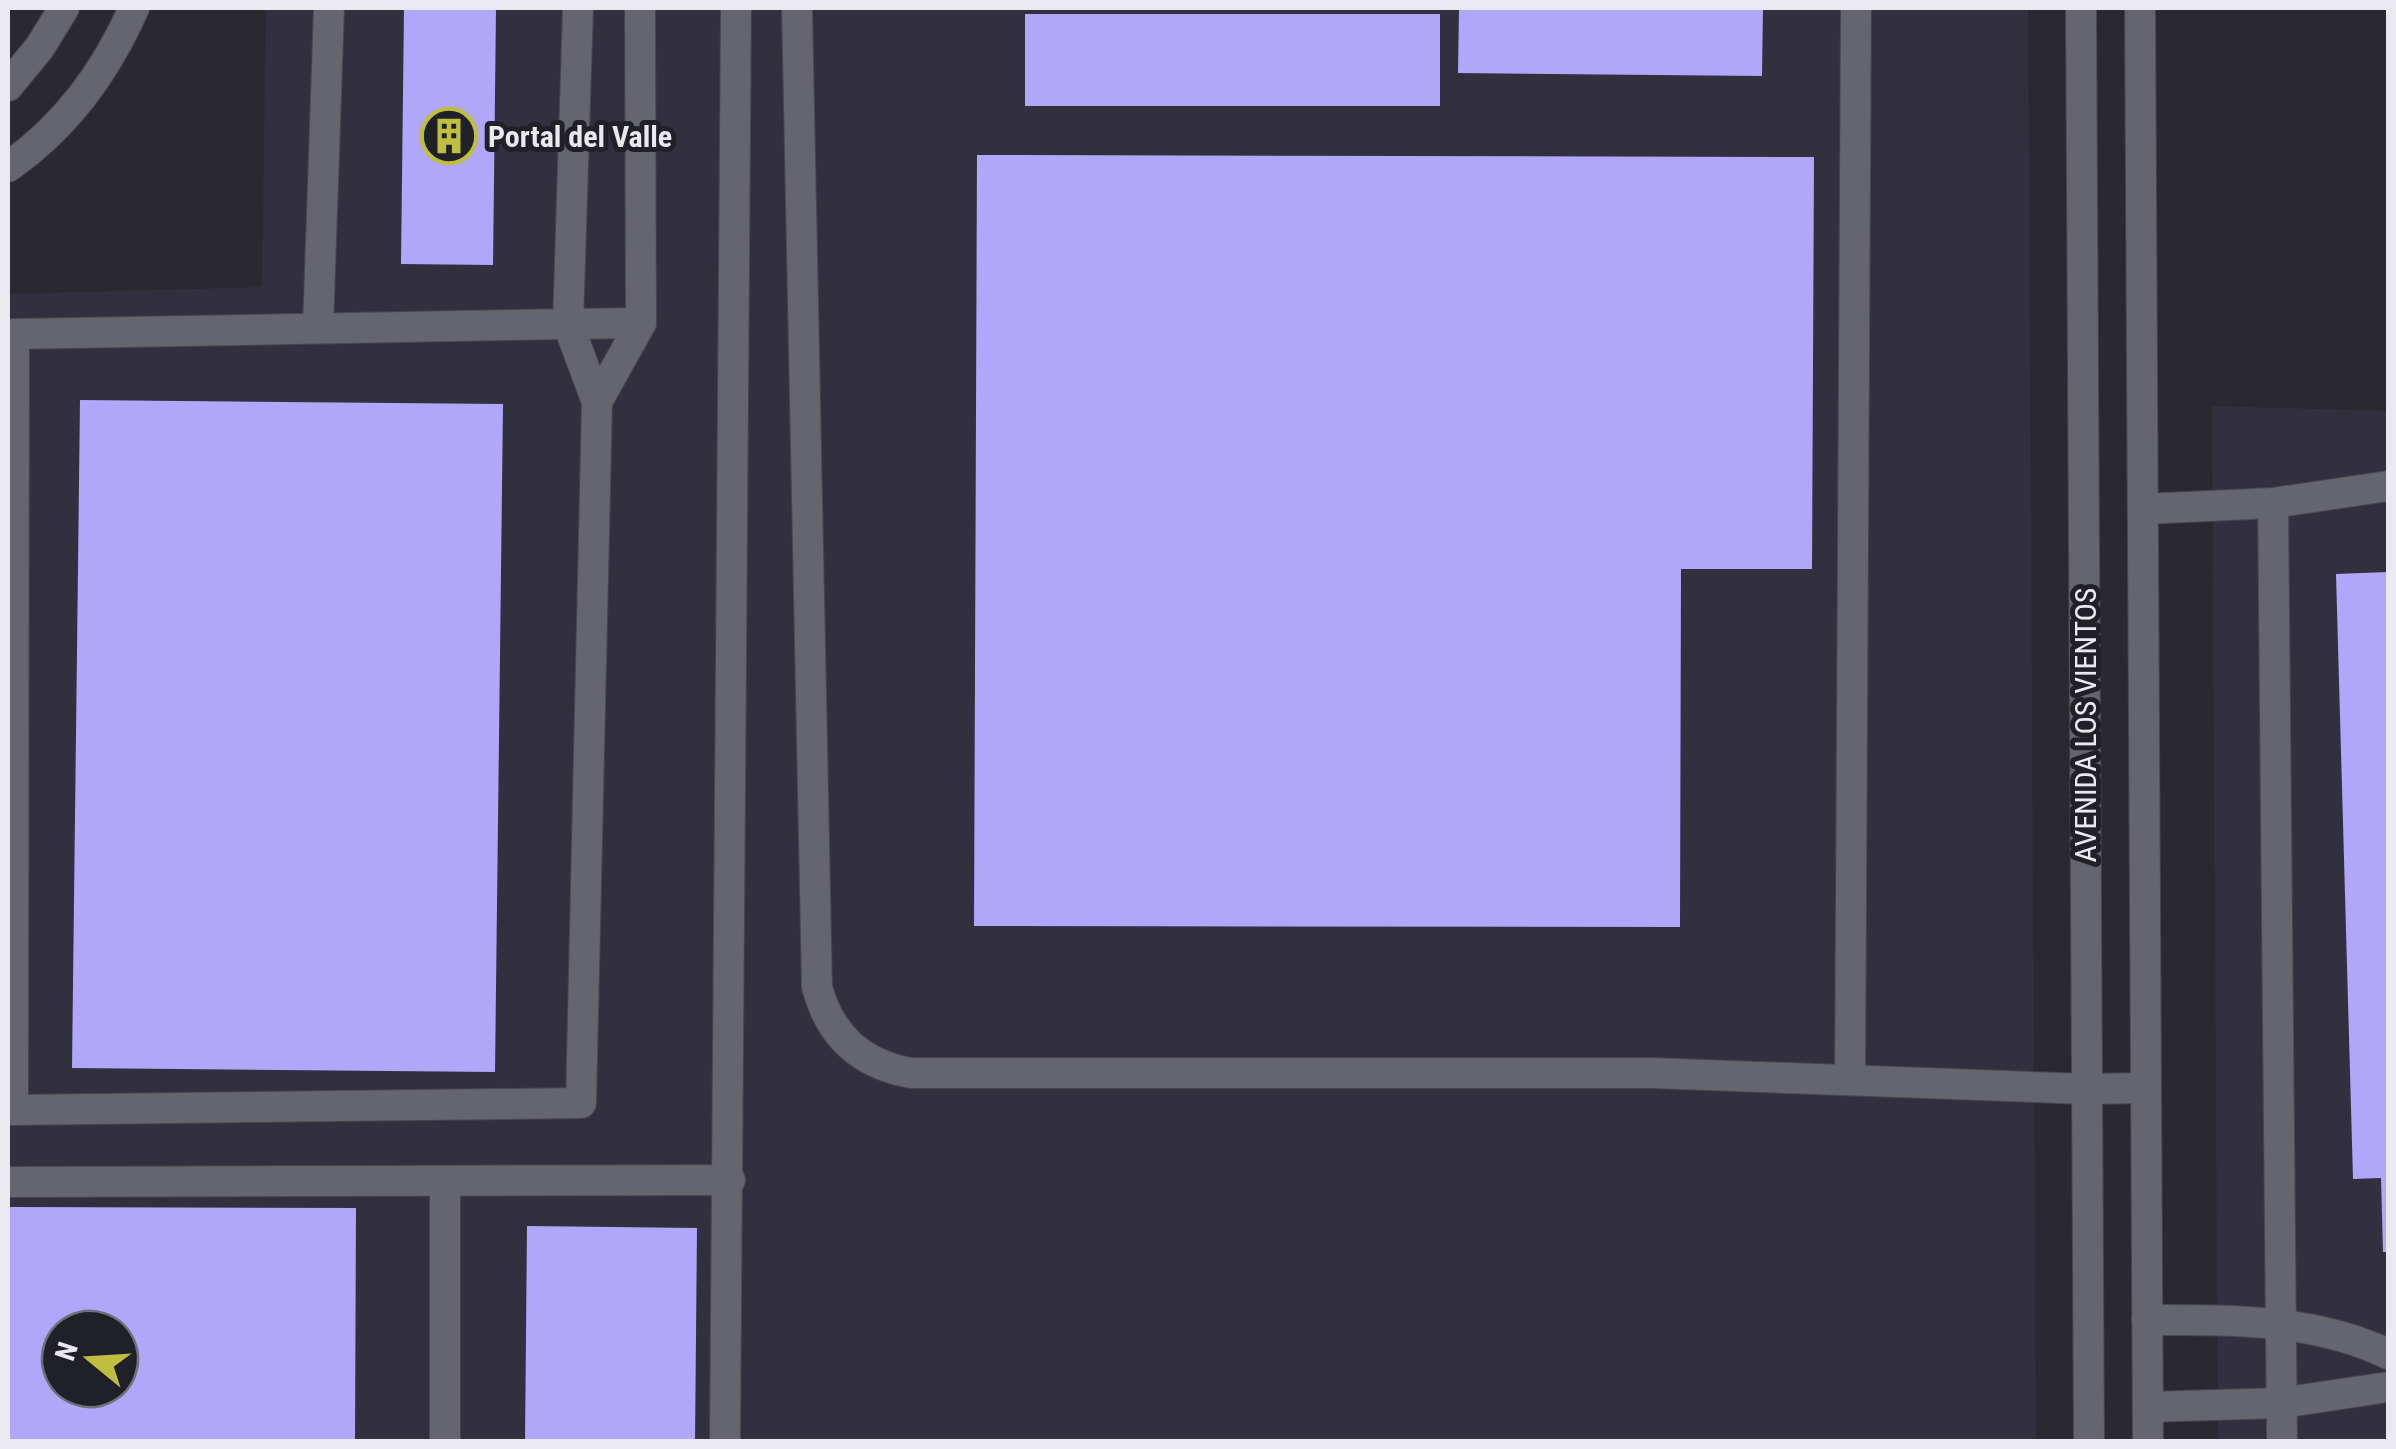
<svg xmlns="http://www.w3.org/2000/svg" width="2396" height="1449" font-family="'Roboto Condensed',sans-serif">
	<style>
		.built { fill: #32303f; fill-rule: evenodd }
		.building { fill: #b0a7fa; fill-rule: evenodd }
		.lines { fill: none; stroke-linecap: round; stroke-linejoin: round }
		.minor-casing { stroke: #46464d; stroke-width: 32 }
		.minor { stroke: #65656f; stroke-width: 30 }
		.labels { text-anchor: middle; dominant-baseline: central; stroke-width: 10; stroke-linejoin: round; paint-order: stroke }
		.poi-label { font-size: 30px; font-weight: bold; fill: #e9e9ef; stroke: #202028; text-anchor: start }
		.street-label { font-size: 30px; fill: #e9e9ef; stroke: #202028 }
	</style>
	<rect width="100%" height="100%" fill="#2a2932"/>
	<g class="built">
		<path d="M266 8H2028L2036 1441H8V294L262 287ZM60 1329H120V1389H60Z"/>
		<path d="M2212 406 2388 411V1441H2218Z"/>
	</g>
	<g class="building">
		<path d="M404 8H496L493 265 401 264Z"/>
		<path d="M1459 8H1763L1762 76 1458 73Z"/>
		<rect x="1025" y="14" width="415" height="92"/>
		<path d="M977 155 1814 157 1812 569H1681L1680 927 974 926Z"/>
		<path d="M80 400 503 404 495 1072 72 1068Z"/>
		<path d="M2388 572V1252H2383L2381 1178 2353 1179 2336 574Z"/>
		<path d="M8 1207 356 1208 355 1442H8ZM60 1329H120V1389H60Z"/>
		<path d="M527 1226 697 1228 695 1442H525Z"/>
	</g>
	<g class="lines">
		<g class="minor-casing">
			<g id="minor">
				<path d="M578 8 568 324 597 402 581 1103 13 1110 14 334 568 324 641 323"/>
				<path d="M797 8 817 987C830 1036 861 1064 911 1073H1652L2087 1089 2146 1088"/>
				<path d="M2081 8 2089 1442"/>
				<path d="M2140 8 2148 1442"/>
				<path d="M8 86 40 47 64 8"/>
				<path d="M8 167C66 126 105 73 134 8"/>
				<path d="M318 328 329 8"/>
				<path d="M597 402 641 323 640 8"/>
				<path d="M2143 509 2273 503"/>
				<path d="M1850 1080 1856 8"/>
				<path d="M8 1182 730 1180"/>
				<path d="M2147 1320C2229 1320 2313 1318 2388 1354"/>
				<path d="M2148 1407 2281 1403 2388 1387"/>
				<path d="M445 1442V1183"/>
				<path d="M725 1442 736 8"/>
				<path d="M2282 1442 2273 503 2388 486"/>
			</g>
		</g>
		<use href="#minor" class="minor"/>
	</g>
	<defs>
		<g id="building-ring" transform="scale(2.875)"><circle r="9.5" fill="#202028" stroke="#c0be41" stroke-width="1.5"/><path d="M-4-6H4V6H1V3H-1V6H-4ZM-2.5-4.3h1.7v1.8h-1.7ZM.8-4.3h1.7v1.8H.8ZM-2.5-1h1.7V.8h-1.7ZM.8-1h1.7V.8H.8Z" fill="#c0be41"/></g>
	</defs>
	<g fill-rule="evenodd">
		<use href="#building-ring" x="449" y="136"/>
	</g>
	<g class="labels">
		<g class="poi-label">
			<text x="488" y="136">Portal del Valle</text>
		</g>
		<g class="street-label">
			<text transform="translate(2085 725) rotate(-90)">AVENIDA LOS VIENTOS</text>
		</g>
	</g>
	<rect width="2396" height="1449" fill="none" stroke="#e9e9ef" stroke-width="20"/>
	<g transform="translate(90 1359) rotate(288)"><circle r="48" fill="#202028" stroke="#707078" stroke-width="2.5"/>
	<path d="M0-8L18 38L0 25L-18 38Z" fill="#c0be41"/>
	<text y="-15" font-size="28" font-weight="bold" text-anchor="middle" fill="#e9e9ef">N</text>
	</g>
</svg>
